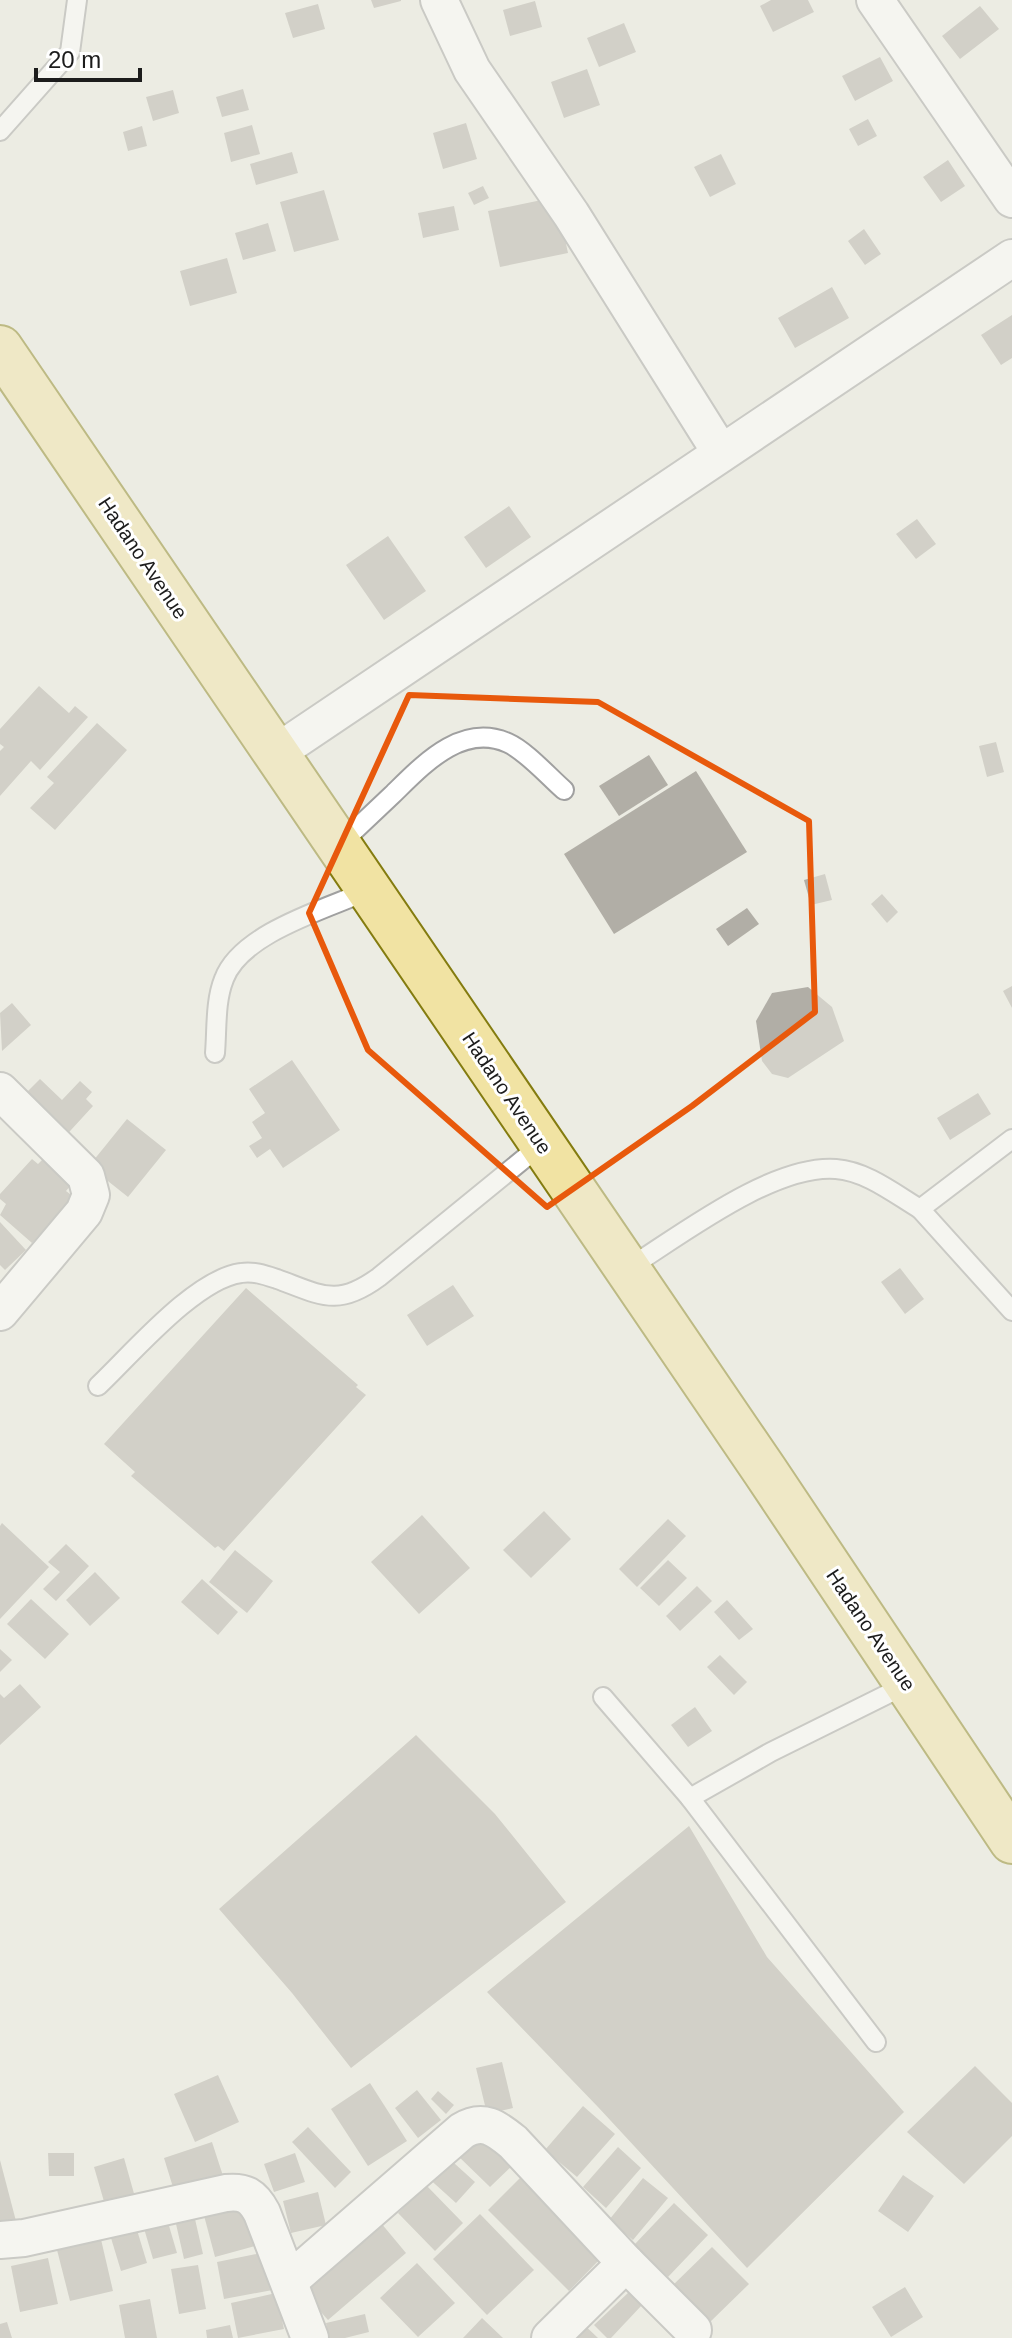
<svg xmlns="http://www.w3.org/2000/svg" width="1012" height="2338" font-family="Arial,sans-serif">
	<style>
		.building { fill: #b1aea6 }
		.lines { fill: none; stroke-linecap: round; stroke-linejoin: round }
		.service-casing { stroke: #a0a0a0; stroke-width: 22 }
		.minor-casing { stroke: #a0a0a0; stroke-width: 40 }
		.primary-casing { stroke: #847c10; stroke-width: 48 }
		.service { stroke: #fff; stroke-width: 18 }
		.minor { stroke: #fff; stroke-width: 36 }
		.primary { stroke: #f1e3a3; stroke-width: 44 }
		.marked { fill: none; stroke: #e8590c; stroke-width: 6; stroke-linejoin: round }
		.labels { text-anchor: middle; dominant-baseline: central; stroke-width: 6; stroke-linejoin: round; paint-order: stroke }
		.street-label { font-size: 20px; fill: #1c1c1c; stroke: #fff }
	</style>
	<rect width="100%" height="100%" fill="#ecece3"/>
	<g class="building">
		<path d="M371 0H401V1L374 8Z"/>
		<path d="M771 0H808L814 12 773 32 760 6Z"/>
		<path d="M535 1 542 27 510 36 503 10Z"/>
		<path d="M318 4 325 29 293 38 285 13Z"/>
		<path d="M980 6 999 29 960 59 942 36Z"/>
		<path d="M624 23 636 52 599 67 587 38Z"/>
		<path d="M880 57 893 81 855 101 842 76Z"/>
		<path d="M587 69 600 105 564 118 551 82Z"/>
		<path d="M243 89 249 110 222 117 216 97Z"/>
		<path d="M173 90 179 113 153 121 146 97Z"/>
		<path d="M868 119 877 136 858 146 849 129Z"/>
		<path d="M466 123 477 159 443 169 433 133Z"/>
		<path d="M252 125 260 154 231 162 224 133Z"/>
		<path d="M142 126 147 146 128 151 123 132Z"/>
		<path d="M292 152 298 173 256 185 250 164Z"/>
		<path d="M721 154 736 184 710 197 694 167Z"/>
		<path d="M948 160 965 186 941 202 923 177Z"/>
		<path d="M483 186 489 198 474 205 468 193Z"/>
		<path d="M324 190 339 240 294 252 280 202Z"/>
		<path d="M556 197 568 253 500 267 488 211Z"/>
		<path d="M454 206 459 230 423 238 418 213Z"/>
		<path d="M268 223 276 251 243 260 235 233Z"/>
		<path d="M864 229 881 254 865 265 848 241Z"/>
		<path d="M227 258 237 293 190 306 180 271Z"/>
		<path d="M832 287 849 318 795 348 778 318Z"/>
		<path d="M1012 315V358L1001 365 981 335Z"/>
		<path d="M509 506 531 537 486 568 464 537Z"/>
		<path d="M917 519 936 544 916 559 896 534Z"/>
		<path d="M388 536 426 591 384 620 346 565Z"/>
		<path d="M39 686 69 713 75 706 88 717 40 770 31 761 0 796V751L4 747 0 744V729Z"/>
		<path d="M97 723 127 750 55 830 30 808 54 783 47 777Z"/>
		<path d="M996 742 1004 772 987 777 979 746Z"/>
		<path d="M649 755 668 785 619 816 599 786Z"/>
		<path d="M696 771 747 852 614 934 564 854Z"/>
		<path d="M825 874 832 900 811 905 804 880Z"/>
		<path d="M882 894 898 912 887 923 871 904Z"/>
		<path d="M747 908 759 924 728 946 716 929Z"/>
		<path d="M1012 986V1008L1003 991Z"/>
		<path d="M808 987 832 1007 844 1041 788 1078 772 1074 762 1061 756 1021 772 993Z"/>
		<path d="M12 1003 31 1025 2 1051 0 1013Z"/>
		<path d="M292 1060 340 1130 283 1168 270 1149 257 1158 249 1146 262 1138 252 1122 265 1113 249 1089Z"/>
		<path d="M40 1079 62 1100 80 1081 92 1092 86 1099 93 1106 60 1142 24 1095Z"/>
		<path d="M978 1093 991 1114 950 1140 937 1118Z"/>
		<path d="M127 1119 166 1150 128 1197 89 1166Z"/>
		<path d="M32 1159 38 1164 43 1159 72 1184 66 1191 74 1197 32 1243 0 1215 6 1204 0 1199V1194Z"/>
		<path d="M0 1222 26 1250 5 1270 0 1265Z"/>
		<path d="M900 1268 924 1299 905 1314 881 1282Z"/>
		<path d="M453 1285 474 1316 427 1346 407 1315Z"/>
		<path d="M246 1288 358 1385 356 1387 366 1395 224 1551 218 1546 215 1548 131 1476 135 1472 104 1444Z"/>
		<path d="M544 1511 571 1539 531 1578 503 1550Z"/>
		<path d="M422 1515 470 1568 419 1614 371 1562Z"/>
		<path d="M668 1519 686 1536 637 1587 619 1569Z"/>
		<path d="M2 1523 49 1567 0 1619V1526Z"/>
		<path d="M66 1544 89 1566 56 1601 43 1589 60 1572 48 1562Z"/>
		<path d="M235 1550 273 1581 247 1613 209 1582Z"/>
		<path d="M668 1560 687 1578 659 1606 640 1588Z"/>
		<path d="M95 1572 120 1598 90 1626 66 1600Z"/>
		<path d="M202 1579 238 1612 218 1635 181 1602Z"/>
		<path d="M697 1586 712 1601 680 1631 666 1616Z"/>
		<path d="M31 1599 69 1634 45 1659 7 1624Z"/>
		<path d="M727 1600 753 1629 739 1640 714 1612Z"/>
		<path d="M0 1649 12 1660 0 1672Z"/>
		<path d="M720 1655 747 1682 734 1695 707 1667Z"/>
		<path d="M20 1684 41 1707 0 1745V1694L4 1698Z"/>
		<path d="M695 1707 712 1731 688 1747 671 1725Z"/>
		<path d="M416 1735 495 1814 566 1902 351 2068 292 1993 219 1909Z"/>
		<path d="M689 1826 767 1957 904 2112 747 2268 598 2107 487 1992Z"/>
		<path d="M502 2062 513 2108 487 2114 476 2068Z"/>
		<path d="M975 2066 1012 2103V2136L964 2184 907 2132Z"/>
		<path d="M218 2075 239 2122 195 2142 174 2094Z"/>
		<path d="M370 2083 407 2141 368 2166 331 2109Z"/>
		<path d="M417 2090 441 2120 418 2138 395 2108Z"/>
		<path d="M438 2091 454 2105 446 2114 431 2099Z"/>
		<path d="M583 2106 615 2134 577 2177 545 2150Z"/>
		<path d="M308 2127 351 2172 335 2188 292 2142Z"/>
		<path d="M480 2128 515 2163 490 2187 455 2153Z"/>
		<path d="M212 2142 225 2182 176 2197 164 2158Z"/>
		<path d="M618 2147 641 2168 606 2208 583 2187Z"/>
		<path d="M48 2153H74V2176H49Z"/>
		<path d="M295 2153 305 2182 274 2192 264 2164Z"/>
		<path d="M444 2154 475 2182 456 2203 425 2175Z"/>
		<path d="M124 2158 135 2197 105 2205 94 2167Z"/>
		<path d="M0 2160 16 2221 0 2225Z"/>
		<path d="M903 2175 934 2196 908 2232 878 2211Z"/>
		<path d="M521 2177 602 2257 569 2291 488 2210Z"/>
		<path d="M643 2178 668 2198 633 2240 609 2220Z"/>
		<path d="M426 2185 463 2223 435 2251 398 2213Z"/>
		<path d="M318 2192 326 2225 291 2233 283 2201Z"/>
		<path d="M246 2197 259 2245 215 2257 202 2208Z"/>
		<path d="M674 2203 708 2235 668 2277 634 2245Z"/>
		<path d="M480 2214 534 2270 487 2315 433 2259Z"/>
		<path d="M376 2217 406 2253 328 2320 297 2285Z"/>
		<path d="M167 2219 177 2253 153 2259 143 2225Z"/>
		<path d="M195 2219 203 2254 184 2259 176 2224Z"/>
		<path d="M137 2230 147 2263 121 2271 111 2238Z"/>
		<path d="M100 2235 113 2291 70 2301 56 2246Z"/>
		<path d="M712 2247 749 2284 708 2324 671 2287Z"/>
		<path d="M271 2251 278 2289 224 2299 217 2262Z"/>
		<path d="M48 2258 58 2304 20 2312 11 2266Z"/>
		<path d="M417 2263 455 2303 418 2337 380 2298Z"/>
		<path d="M198 2265 206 2309 179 2314 171 2269Z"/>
		<path d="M905 2287 923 2317 891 2337 872 2307Z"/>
		<path d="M629 2292 642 2305 611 2338H607L594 2325Z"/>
		<path d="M276 2293 284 2329 238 2338 231 2303Z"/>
		<path d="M150 2299 157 2338H125L119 2305Z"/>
		<path d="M365 2314 369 2332 345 2338H329L326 2323Z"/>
		<path d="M482 2318 503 2338H463Z"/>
		<path d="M578 2319 598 2338H560Z"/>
		<path d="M7 2322 12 2338H0V2324Z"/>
		<path d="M230 2325 233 2338H207L206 2330Z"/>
	</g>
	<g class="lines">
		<g class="service-casing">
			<g id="service">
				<path d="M0 131 70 52 77 0"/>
				<path d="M338 846C356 829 374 812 392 795 422 766 461 722 508 743 526 751 548 776 564 790"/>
				<path d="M215 1053C217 1029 215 1001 224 979 241 933 326 909 369 890"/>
				<path d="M920 1209 1012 1311"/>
				<path d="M627 1269C681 1235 773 1164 836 1169 866 1171 895 1194 920 1209L1012 1139"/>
				<path d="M98 1386C132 1354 195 1279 241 1273 254 1271 265 1275 277 1279 321 1295 337 1308 379 1277L542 1144"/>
				<path d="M603 1697 690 1798 876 2042"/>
				<path d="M690 1798 771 1752 908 1684"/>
			</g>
		</g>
		<g class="minor-casing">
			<g id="minor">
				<path d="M439 0 472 70 571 214 721 453"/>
				<path d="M875 0 1012 199"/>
				<path d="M276 753 1012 258"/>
				<path d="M0 1091 86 1176 91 1195 84 1212 0 1312"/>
				<path d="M0 2240 24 2238 226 2193C245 2191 253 2196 262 2213L310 2338"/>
				<path d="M289 2281 462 2131C483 2118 496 2128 513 2142L626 2263 693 2330"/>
				<path d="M550 2338 626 2263"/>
			</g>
		</g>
		<g class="primary-casing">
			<path id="primary" d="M0 348 765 1471 1012 1841"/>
		</g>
		<use href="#service" class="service"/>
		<use href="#minor" class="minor"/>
		<use href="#primary" class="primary"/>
	</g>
	<path d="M0 0H1012V2338H0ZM409 695 598 702 809 821 815 1012 692 1106 547 1207 368 1050 309 913Z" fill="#ecece3" fill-opacity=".55" fill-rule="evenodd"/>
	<path class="marked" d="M409 695 598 702 809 821 815 1012 692 1106 547 1207 368 1050 309 913Z"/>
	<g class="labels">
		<g class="street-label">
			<text transform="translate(143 558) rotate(56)">Hadano Avenue</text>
			<text transform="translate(507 1093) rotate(56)">Hadano Avenue</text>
			<text transform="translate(871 1630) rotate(56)">Hadano Avenue</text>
		</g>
	</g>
	<path d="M36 68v12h104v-12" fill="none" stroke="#1c1c1c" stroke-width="4"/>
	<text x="48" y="68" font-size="24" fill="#1c1c1c" stroke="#ffffff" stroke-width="6" paint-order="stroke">20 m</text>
</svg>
